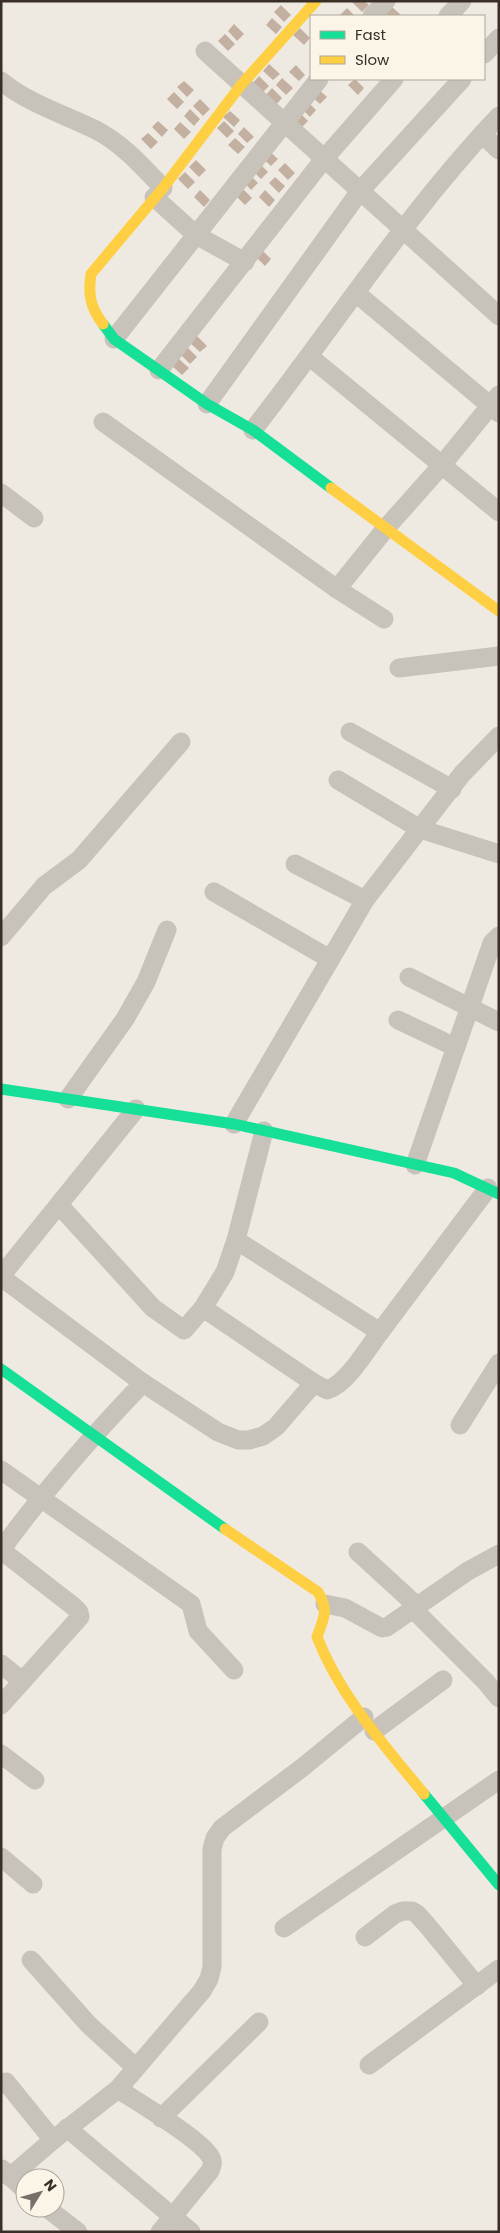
<svg xmlns="http://www.w3.org/2000/svg" width="500" height="2233" font-family="Poppins,sans-serif">
	<style>
		.building { fill: #c3b0a1 }
		.lines { fill: none; stroke-linecap: round; stroke-linejoin: round }
		.street { stroke: #c7c2ba; stroke-width: 19 }
		.fast { stroke: #16e098; stroke-width: 11 }
		.slow { stroke: #ffcf43; stroke-width: 11 }
	</style>
	<rect width="100%" height="100%" fill="#eeeae1"/>
	<g class="building">
		<path d="M351 1H364L369 5 362 12Z"/>
		<path d="M281 5 291 15 284 22 274 12Z"/>
		<path d="M391 6 402 16H388L385 13Z"/>
		<path d="M347 8 355 16 340 15Z"/>
		<path d="M272 18 282 27 276 34 266 25Z"/>
		<path d="M234 24 244 34 237 41 228 31Z"/>
		<path d="M300 28 310 38 304 45 293 35Z"/>
		<path d="M225 34 235 44 228 51 218 41Z"/>
		<path d="M269 64 280 74 273 80 263 71Z"/>
		<path d="M296 65 305 75 299 81 289 72Z"/>
		<path d="M259 76 269 86 262 93 253 83Z"/>
		<path d="M282 78 293 88 286 95 276 85Z"/>
		<path d="M355 79 364 88 358 95 348 85Z"/>
		<path d="M184 81 194 90 187 97 177 87Z"/>
		<path d="M272 88 282 98 276 105 266 95Z"/>
		<path d="M317 88 327 97 320 104 310 95Z"/>
		<path d="M174 92 184 102 177 109 167 99Z"/>
		<path d="M200 99 210 109 203 116 193 106Z"/>
		<path d="M306 100 316 110 310 117 300 107Z"/>
		<path d="M190 109 200 119 194 126 184 116Z"/>
		<path d="M230 111 240 120 234 127 223 117Z"/>
		<path d="M298 111 308 121 301 128 291 118Z"/>
		<path d="M158 121 168 130 162 137 152 127Z"/>
		<path d="M224 121 234 131 227 138 217 128Z"/>
		<path d="M180 122 191 132 184 139 174 129Z"/>
		<path d="M244 127 254 137 247 143 238 134Z"/>
		<path d="M148 133 158 142 151 149 141 139Z"/>
		<path d="M235 138 245 147 238 154 228 145Z"/>
		<path d="M268 150 278 159 271 166 261 157Z"/>
		<path d="M196 160 206 170 199 177 189 167Z"/>
		<path d="M258 162 268 172 261 179 251 169Z"/>
		<path d="M285 163 295 173 288 180 278 170Z"/>
		<path d="M185 172 195 182 188 189 178 179Z"/>
		<path d="M248 173 258 183 251 190 242 180Z"/>
		<path d="M275 177 285 186 279 193 269 183Z"/>
		<path d="M242 188 252 198 245 205 235 195Z"/>
		<path d="M200 190 210 200 204 207 194 197Z"/>
		<path d="M265 190 275 200 269 207 259 197Z"/>
		<path d="M261 249 271 259 265 266 255 256Z"/>
		<path d="M197 336 207 346 200 352 190 343Z"/>
		<path d="M187 347 197 357 190 364 180 354Z"/>
		<path d="M179 359 189 368 182 375 172 366Z"/>
	</g>
	<g class="lines">
		<g class="street">
			<path d="M372 16 386 1"/>
			<path d="M448 16 462 1"/>
			<path d="M205 51 499 316"/>
			<path d="M484 54 499 38"/>
			<path d="M1 81C29 104 64 114 96 130 123 144 143 167 163 188"/>
			<path d="M482 134 499 150"/>
			<path d="M154 197 196 235 245 262"/>
			<path d="M356 293 499 413"/>
			<path d="M114 339 319 79"/>
			<path d="M310 357 499 512"/>
			<path d="M159 370 324 159 394 79"/>
			<path d="M207 404 360 191 462 79"/>
			<path d="M103 422 337 589 384 619"/>
			<path d="M253 430C335 325 407 213 499 116"/>
			<path d="M1 493 34 518"/>
			<path d="M337 589 386 528 442 465 499 395"/>
			<path d="M399 668 499 656"/>
			<path d="M350 732 452 789"/>
			<path d="M338 780 420 829 499 854"/>
			<path d="M295 864 365 900"/>
			<path d="M214 892 330 959"/>
			<path d="M1 937 44 886 79 860 181 742"/>
			<path d="M409 977 499 1022"/>
			<path d="M398 1020 455 1047"/>
			<path d="M68 1099 125 1019 146 982 167 930"/>
			<path d="M234 1124 365 900 462 774 499 736"/>
			<path d="M264 1131 236 1240 380 1332 488 1188"/>
			<path d="M415 1165 492 943 499 936"/>
			<path d="M59 1205 153 1308 184 1330 203 1308"/>
			<path d="M236 1240 225 1272 203 1308 314 1383 327 1390C347 1384 367 1349 380 1332"/>
			<path d="M1 1276 136 1109"/>
			<path d="M1 1277 143 1383 218 1432 238 1440H249L263 1436 276 1427 314 1383"/>
			<path d="M460 1425 499 1363"/>
			<path d="M1 1470 191 1604 198 1631 234 1670"/>
			<path d="M1 1550 73 1606 79 1612 80 1617 1 1705"/>
			<path d="M1 1550C45 1490 92 1436 143 1383"/>
			<path d="M358 1552 417 1606"/>
			<path d="M325 1604 345 1608 382 1628 387 1627 468 1571 499 1554"/>
			<path d="M413 1609 486 1682 499 1698"/>
			<path d="M1 1664 22 1681"/>
			<path d="M374 1731 443 1680"/>
			<path d="M1 1754 35 1780"/>
			<path d="M1 1857 33 1884"/>
			<path d="M284 1928 499 1780"/>
			<path d="M365 1937 395 1914 403 1911H412L417 1914 427 1925 477 1986"/>
			<path d="M31 1960 88 2024 135 2067"/>
			<path d="M369 2065 499 1969"/>
			<path d="M6 2082 53 2140"/>
			<path d="M118 2089C139 2103 199 2138 210 2156 214 2162 212 2166 210 2171L160 2232"/>
			<path d="M161 2118 259 2022"/>
			<path d="M67 2128 191 2232"/>
			<path d="M2 2169 25 2190"/>
			<path d="M10 2177 53 2140 118 2089 202 1991 209 1979 212 1967V1849L215 1838 222 1828 303 1767 364 1717"/>
			<path d="M47 2208 78 2232"/>
		</g>
		<g class="fast">
			<path d="M103 324 114 339 207 404 253 430 331 488"/>
			<path d="M1 1089 234 1124 454 1173 499 1194"/>
			<path d="M1 1369 225 1529"/>
			<path d="M424 1794 499 1885"/>
		</g>
		<g class="slow">
			<path d="M103 324C90 307 88 294 91 274L163 188 241 85 316 1"/>
			<path d="M331 488 499 611"/>
			<path d="M225 1529 318 1592C329 1611 324 1617 317 1637 340 1696 384 1745 424 1794"/>
		</g>
	</g>
	<rect width="500" height="2233" fill="none" stroke="#392f27" stroke-width="5"/>
	<rect x="310" y="15" width="175" height="65" fill="#fbf5e8" stroke="#ada69b"/>
	<rect x="320" y="31" width="25" height="8" fill="#16e098" stroke="#ada69b"/>
	<text x="355" y="40" font-size="15" fill="#392f27">Fast</text>
	<rect x="320" y="56" width="25" height="8" fill="#ffcf43" stroke="#ada69b"/>
	<text x="355" y="65" font-size="15" fill="#392f27">Slow</text>
	<g transform="translate(40 2193) rotate(53)"><circle r="24" fill="#fbf5e8" stroke="#ada69b"/>
	<path d="M0-4L9 19L0 12L-9 19Z" fill="#787068"/>
	<text y="-8" font-size="14" font-weight="bold" text-anchor="middle" fill="#392f27">N</text>
	</g>
</svg>
